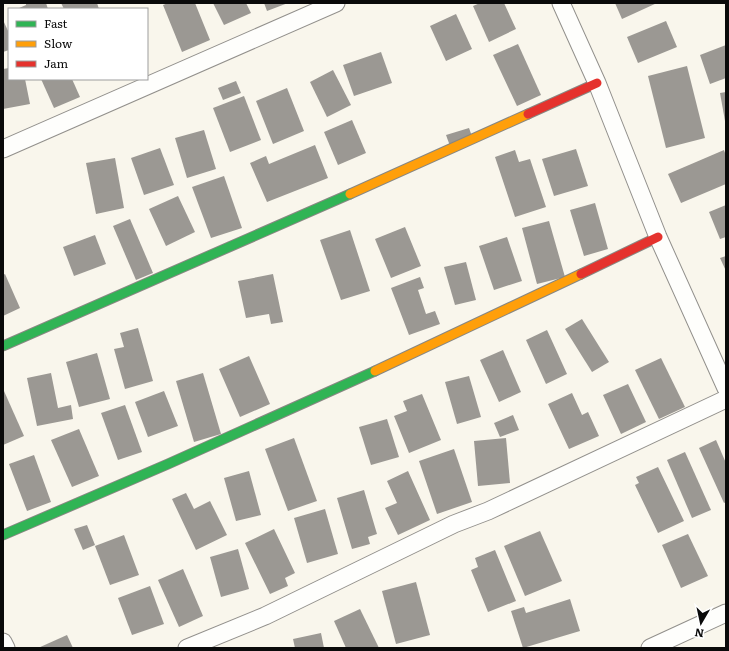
<svg xmlns="http://www.w3.org/2000/svg" width="729" height="651" font-family="Literata,serif">
	<style>
		.building { fill: #9b9893 }
		.lines { fill: none; stroke-linecap: round; stroke-linejoin: round }
		.street-casing { stroke: #92908c; stroke-width: 19 }
		.fast-casing { stroke: #888782; stroke-width: 11 }
		.slow-casing { stroke: #888782; stroke-width: 11 }
		.jam-casing { stroke: #888782; stroke-width: 11 }
		.street { stroke: #fefefc; stroke-width: 17 }
		.fast { stroke: #30b455; stroke-width: 9 }
		.slow { stroke: #ff9f0a; stroke-width: 9 }
		.jam { stroke: #e5322d; stroke-width: 9 }
	</style>
	<rect width="100%" height="100%" fill="#f9f6ec"/>
	<g class="building">
		<path d="M26 3H46L48 9H17L26 5Z"/>
		<path d="M61 3H97L99 9H64Z"/>
		<path d="M168 3H195L210 40 182 52 163 5Z"/>
		<path d="M213 3H246L251 13 224 25Z"/>
		<path d="M264 3H288L267 11Z"/>
		<path d="M480 3H504L516 29 489 42 473 6Z"/>
		<path d="M615 3H657L622 19Z"/>
		<path d="M456 14 472 49 446 61 430 26Z"/>
		<path d="M3 20 9 33V50L3 52Z"/>
		<path d="M666 21 677 47 638 63 627 37Z"/>
		<path d="M518 44 541 95 517 106 493 55Z"/>
		<path d="M726 45V78L710 84 700 55Z"/>
		<path d="M381 52 392 83 354 96 343 65Z"/>
		<path d="M687 66 705 138 666 148 648 76Z"/>
		<path d="M9 68V79H25L30 104 3 109V69Z"/>
		<path d="M333 70 351 105 327 117 310 82Z"/>
		<path d="M41 79H72L80 97 54 108Z"/>
		<path d="M236 81 241 93 223 100 218 88Z"/>
		<path d="M287 88 304 131 273 144 256 101Z"/>
		<path d="M726 92V121H725L720 93Z"/>
		<path d="M244 96 261 140 230 152 213 108Z"/>
		<path d="M352 120 366 153 338 165 324 132Z"/>
		<path d="M469 128 473 139 450 146 446 135Z"/>
		<path d="M204 130 216 169 187 178 175 138Z"/>
		<path d="M315 145 328 178 267 202 250 163 266 156 269 164Z"/>
		<path d="M160 148 174 185 144 195 131 158Z"/>
		<path d="M576 149 588 186 554 196 542 159Z"/>
		<path d="M515 150 519 162 530 159 546 207 515 217 495 157Z"/>
		<path d="M724 150 726 156V184L681 203 668 174Z"/>
		<path d="M115 158 124 208 96 214 86 163Z"/>
		<path d="M224 176 242 228 211 238 192 187Z"/>
		<path d="M178 196 195 232 166 246 149 209Z"/>
		<path d="M595 203 608 249 584 256 570 210Z"/>
		<path d="M726 205V237L720 239 709 212Z"/>
		<path d="M130 219 153 273 136 280 113 226Z"/>
		<path d="M549 221 565 277 537 284 522 228Z"/>
		<path d="M405 227 421 266 391 278 375 239Z"/>
		<path d="M350 230 370 291 341 300 320 240Z"/>
		<path d="M95 235 106 264 74 276 63 247Z"/>
		<path d="M507 237 522 281 494 290 479 246Z"/>
		<path d="M726 256V271L720 258Z"/>
		<path d="M466 262 476 300 455 305 444 267Z"/>
		<path d="M5 274 20 308 3 316V275Z"/>
		<path d="M273 274 283 322 271 324 269 314 246 318 238 281Z"/>
		<path d="M420 277 424 288 418 290 426 314 435 311 440 324 409 335 391 288Z"/>
		<path d="M582 319 609 362 592 372 565 329Z"/>
		<path d="M138 328 153 381 125 389 114 349 124 347 120 333Z"/>
		<path d="M547 330 567 374 546 384 526 340Z"/>
		<path d="M503 350 521 392 499 402 480 360Z"/>
		<path d="M97 353 110 399 79 407 66 362Z"/>
		<path d="M249 356 270 404 240 417 219 369Z"/>
		<path d="M661 358 685 407 659 419 635 370Z"/>
		<path d="M51 373 58 408 71 405 73 419 37 426 27 378Z"/>
		<path d="M203 373 221 434 194 442 176 381Z"/>
		<path d="M469 376 481 417 457 424 445 382Z"/>
		<path d="M628 384 646 422 621 434 603 395Z"/>
		<path d="M4 391 24 436 3 445V392Z"/>
		<path d="M164 391 178 426 148 437 135 402Z"/>
		<path d="M572 393 582 415 588 412 599 436 569 449 548 404Z"/>
		<path d="M422 394 441 440 409 453 394 416 407 411 403 401Z"/>
		<path d="M125 405 142 452 118 460 101 413Z"/>
		<path d="M513 415 519 430 500 437 494 423Z"/>
		<path d="M387 419 399 457 371 465 359 427Z"/>
		<path d="M79 429 99 476 72 487 51 440Z"/>
		<path d="M294 438 317 501 288 511 265 449Z"/>
		<path d="M506 438 510 483 478 486 474 441Z"/>
		<path d="M716 440 726 463V502L724 503 699 448Z"/>
		<path d="M454 449 472 502 437 514 419 461Z"/>
		<path d="M685 452 711 510 692 518 667 460Z"/>
		<path d="M34 455 51 502 27 511 9 464Z"/>
		<path d="M658 467 684 521 658 533 635 485 639 483 636 477Z"/>
		<path d="M249 471 261 515 236 521 224 478Z"/>
		<path d="M408 471 430 520 398 535 385 508 397 503 387 481Z"/>
		<path d="M364 490 377 534 368 537 370 544 352 549 337 498Z"/>
		<path d="M186 493 194 509 210 501 227 535 196 550 172 499Z"/>
		<path d="M325 509 338 554 307 563 294 518Z"/>
		<path d="M87 525 95 545 83 550 74 529Z"/>
		<path d="M274 529 295 573 285 578 288 586 270 594 245 543Z"/>
		<path d="M540 531 562 581 525 596 504 546Z"/>
		<path d="M688 534 708 576 681 588 662 545Z"/>
		<path d="M124 535 139 575 110 585 95 546Z"/>
		<path d="M238 549 249 589 221 597 210 557Z"/>
		<path d="M495 550 516 601 488 612 471 570 478 567 475 558Z"/>
		<path d="M183 569 203 616 179 627 158 580Z"/>
		<path d="M416 582 430 635 396 644 382 591Z"/>
		<path d="M150 586 164 624 132 635 118 598Z"/>
		<path d="M570 599 580 631 523 648 511 611 524 607 526 613Z"/>
		<path d="M360 609 379 648H346L334 621Z"/>
		<path d="M321 633 324 648H295L293 639Z"/>
		<path d="M67 635 73 648H38Z"/>
	</g>
	<g class="lines">
		<g class="street-casing">
			<g id="street">
				<path d="M561 3 597 83 658 237 726 388"/>
				<path d="M3 149 336 3"/>
				<path d="M3 642 6 648"/>
				<path d="M187 648 265 616 454 524 488 511 726 399"/>
				<path d="M650 648 726 613"/>
			</g>
		</g>
		<g class="fast-casing">
			<g id="fast">
				<path d="M3 346 350 194"/>
				<path d="M3 535 168 464 375 371"/>
			</g>
		</g>
		<g class="slow-casing">
			<g id="slow">
				<path d="M350 194 528 114"/>
				<path d="M375 371 581 274"/>
			</g>
		</g>
		<g class="jam-casing">
			<g id="jam">
				<path d="M528 114 597 83"/>
				<path d="M581 274 658 237"/>
			</g>
		</g>
		<use href="#street" class="street"/>
		<use href="#fast" class="fast"/>
		<use href="#slow" class="slow"/>
		<use href="#jam" class="jam"/>
	</g>
	<rect width="729" height="651" fill="none" stroke="#0a0a0a" stroke-width="8"/>
	<rect x="8" y="8" width="140" height="72" fill="#ffffff" stroke="#9d9d9d"/>
	<rect x="16" y="21" width="20" height="6" fill="#30b455" stroke="#9d9d9d"/>
	<text x="44" y="28" font-size="12" fill="#0a0a0a">Fast</text>
	<rect x="16" y="41" width="20" height="6" fill="#ff9f0a" stroke="#9d9d9d"/>
	<text x="44" y="48" font-size="12" fill="#0a0a0a">Slow</text>
	<rect x="16" y="61" width="20" height="6" fill="#e5322d" stroke="#9d9d9d"/>
	<text x="44" y="68" font-size="12" fill="#0a0a0a">Jam</text>
	<g transform="translate(701 623) rotate(189)" stroke="#ffffff" stroke-width="3" paint-order="stroke">
	<path d="M0-3L7 15L0 10L-7 15Z" fill="#0a0a0a"/>
	<text y="-6" font-size="11" font-weight="bold" text-anchor="middle" fill="#0a0a0a">N</text>
	</g>
</svg>
